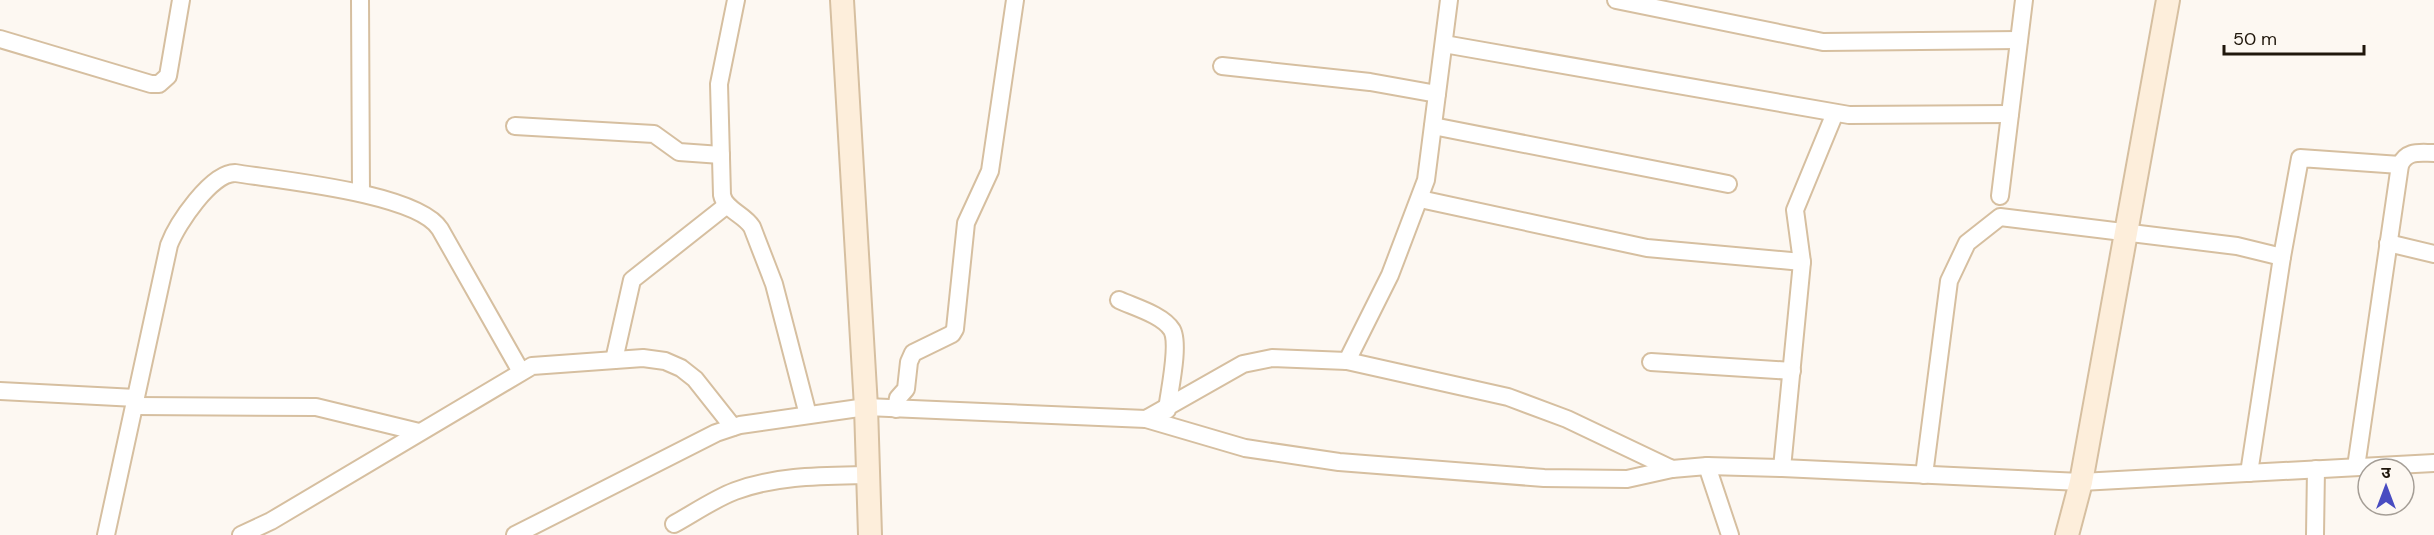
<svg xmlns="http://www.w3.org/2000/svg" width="2434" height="535" font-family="'DM Sans','Noto Sans Devanagari',sans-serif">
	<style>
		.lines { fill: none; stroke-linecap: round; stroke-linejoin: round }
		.street-casing { stroke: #d6bfa0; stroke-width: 20 }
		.secondary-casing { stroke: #d6bfa0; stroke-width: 26 }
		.street { stroke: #fff; stroke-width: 16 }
		.secondary { stroke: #fdeedb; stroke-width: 22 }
	</style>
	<rect width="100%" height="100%" fill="#fdf8f2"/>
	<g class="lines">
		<g class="street-casing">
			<g id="street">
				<path d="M360 0 361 193"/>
				<path d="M736 0 719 84 722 195C725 210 744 214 752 227L774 284 808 415"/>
				<path d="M1616 0 1823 42 2019 40"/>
				<path d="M0 39 151 84H159L168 76 181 0"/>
				<path d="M1444 44 1849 115 2010 114"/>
				<path d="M1222 66 1370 82 1437 94"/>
				<path d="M515 126 654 134 679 152 721 155"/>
				<path d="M1433 126 1728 184"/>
				<path d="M2000 196 2024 0"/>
				<path d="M1420 199 1647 248 1802 262"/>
				<path d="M2388 243 2434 254"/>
				<path d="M1119 300C1134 307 1163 315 1172 330 1180 345 1169 392 1167 410"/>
				<path d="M614 360 632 280 727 205"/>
				<path d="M1347 361 1390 275 1426 180 1449 0"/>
				<path d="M1651 362 1792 371"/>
				<path d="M0 391 136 398"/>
				<path d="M134 406 316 407 419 432"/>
				<path d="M896 409 898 398 906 389 909 362 913 353 952 334 955 329 966 223 990 171 1015 0"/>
				<path d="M1146 419 1245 448 1339 462 1544 478 1627 479 1672 469"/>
				<path d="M1707 466 1730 535"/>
				<path d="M2356 467 2400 165C2407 150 2419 153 2434 153"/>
				<path d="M1782 468 1802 262 1795 210 1835 113"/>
				<path d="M2249 473 2282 257 2300 158 2400 165"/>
				<path d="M1924 475 1949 281 1967 243 2000 217 2237 246 2282 257"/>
				<path d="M674 524C694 513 714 499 735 491 778 475 824 476 869 475"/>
				<path d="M106 535 169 245C177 224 211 173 235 173 278 180 418 193 440 229L520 370"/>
				<path d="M241 535 271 521 532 366 643 358 665 361 681 368 695 379 733 427"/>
				<path d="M515 535 716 433 740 425 866 407 1146 419 1243 364 1272 358 1347 361 1508 397 1567 419 1672 469 1707 466 1782 468 2081 482 2434 463"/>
				<path d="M2315 535 2316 469"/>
			</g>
		</g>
		<g class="secondary-casing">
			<g id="secondary">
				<path d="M842 0 866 407 870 535"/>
				<path d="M2067 535 2081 482 2168 0"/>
			</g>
		</g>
		<use href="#street" class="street"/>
		<use href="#secondary" class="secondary"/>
	</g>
	<g transform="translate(2386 487)"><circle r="28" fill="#fdf8f2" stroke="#a59e96" stroke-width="1.5"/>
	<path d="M0-4.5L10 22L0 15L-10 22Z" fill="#494cc1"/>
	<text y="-9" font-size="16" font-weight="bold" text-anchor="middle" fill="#20170c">उ</text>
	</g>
	<path d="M2224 45v9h140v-9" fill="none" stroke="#20170c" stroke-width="3"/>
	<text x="2233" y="45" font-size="18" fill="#20170c" stroke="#fdf8f2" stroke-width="4.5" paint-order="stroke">50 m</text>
</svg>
